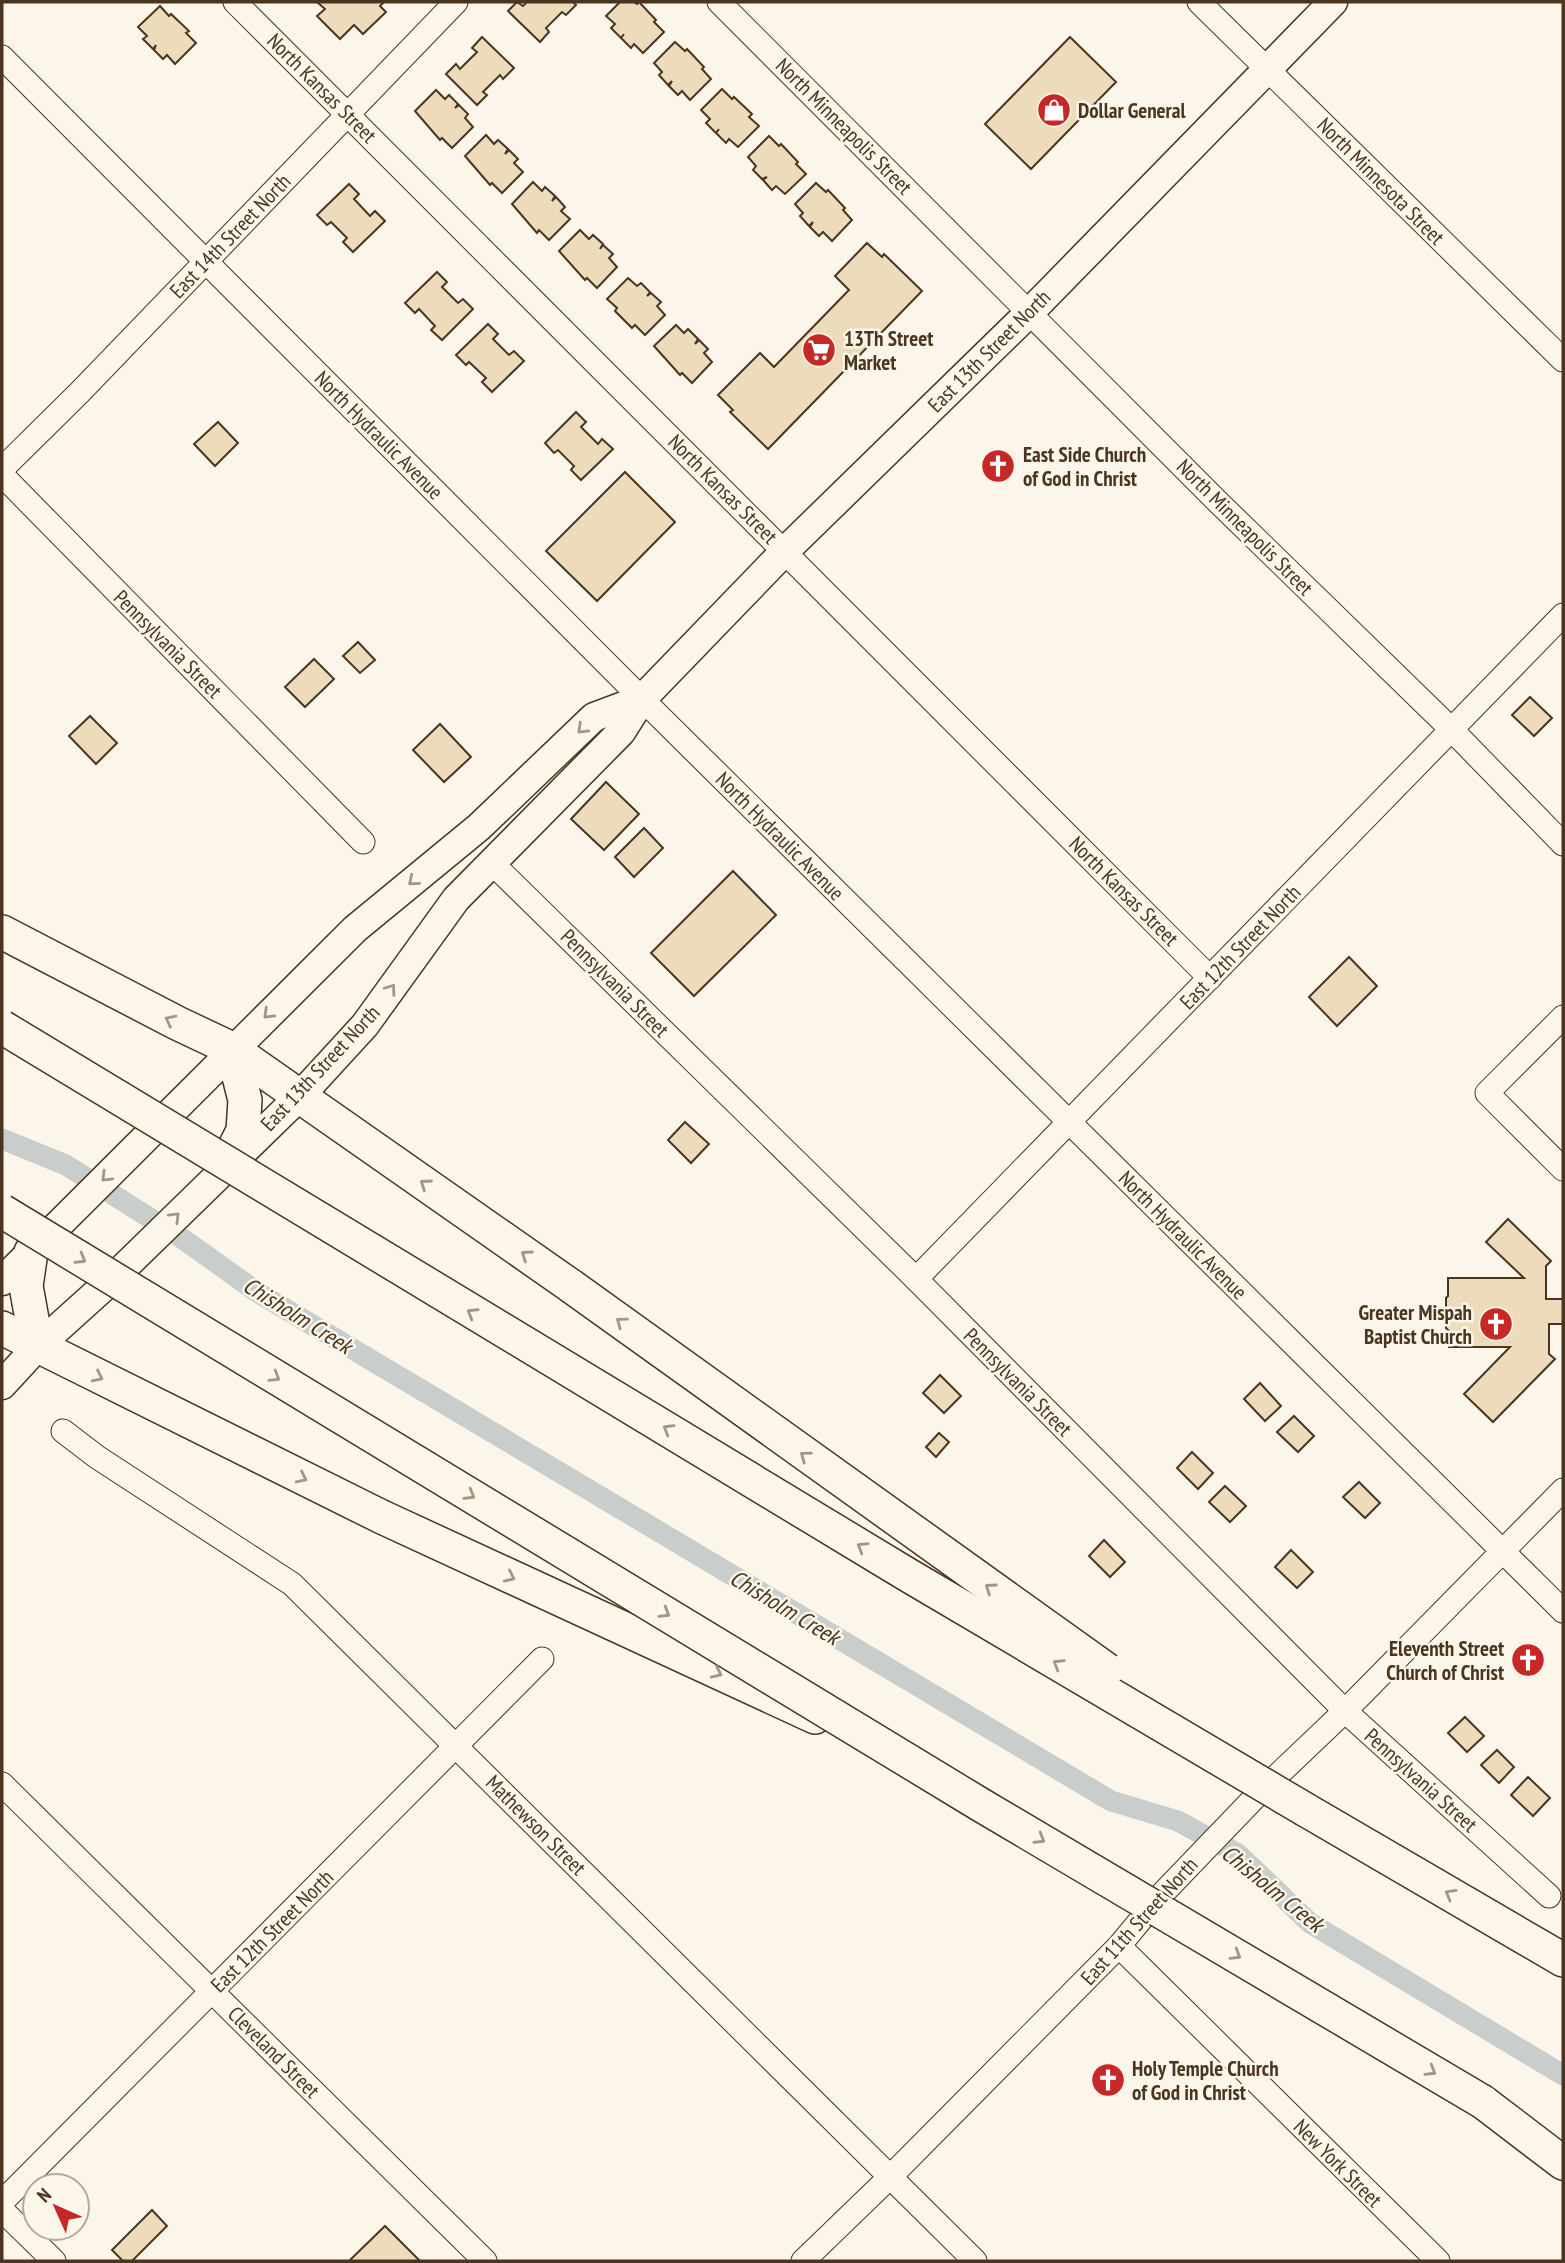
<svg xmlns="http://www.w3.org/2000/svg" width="1565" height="2263" font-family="'PT Sans Narrow',sans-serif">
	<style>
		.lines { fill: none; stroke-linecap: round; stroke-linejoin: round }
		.canal { stroke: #c9cecd; stroke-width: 21 }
		.building { fill: #ecdcbc; stroke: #4a3520; stroke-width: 2 }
		.minor-casing { stroke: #4a3520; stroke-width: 25 }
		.major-casing { stroke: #4a3520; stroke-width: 31 }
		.highway-casing { stroke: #4a3520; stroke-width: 36 }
		.minor { stroke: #fbf6e9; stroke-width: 23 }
		.major { stroke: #fbf6e9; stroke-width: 28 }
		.highway { stroke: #fbf6e9; stroke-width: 33 }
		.highway-bridge-casing { stroke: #4a3520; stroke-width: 36; stroke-linecap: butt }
		.highway-bridge { stroke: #fbf6e9; stroke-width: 33 }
		.oneway { stroke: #a29684 }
		.labels { text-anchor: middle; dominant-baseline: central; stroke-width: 5; stroke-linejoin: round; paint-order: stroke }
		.street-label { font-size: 21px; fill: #4a3520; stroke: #fbf6e9 }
		.poi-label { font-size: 21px; font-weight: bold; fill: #4a3520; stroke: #fbf6e9; text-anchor: start }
		.water-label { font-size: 23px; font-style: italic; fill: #4a3520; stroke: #fbf6e9 }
	</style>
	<rect width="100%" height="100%" fill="#fbf6e9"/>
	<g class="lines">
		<path class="canal" d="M2 1139 66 1165 183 1239 257 1292 1111 1801 1178 1821 1238 1854 1310 1923 1563 2075"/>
	</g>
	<g class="building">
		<path d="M317 2H384L380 6 386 12 363 34 354 25 340 39 317 16 325 9Z"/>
		<path d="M517 2 523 6 527 2H573L576 5 566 15 562 12 546 28 549 32 540 42 508 11Z"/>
		<path d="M620 2H634L637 4 639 2 656 20 654 22 664 32 643 53 634 44 631 48 621 38 624 34 621 38 611 28 615 24 606 16Z"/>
		<path d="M160 6 169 16 171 14 189 31 186 33 196 43 175 64 167 55 163 59 154 50 156 45 153 49 143 39 147 36 138 27Z"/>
		<path d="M482 37 514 68 503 79 500 75 483 92 487 95 477 105 446 74 456 64 460 69 477 52 472 48Z"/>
		<path d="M1070 37 1116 82 1031 169 985 124Z"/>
		<path d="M675 42 685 51 687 49 704 67 702 69 711 79 690 100 682 91 678 95 669 86 672 81 668 85 659 75 662 72 654 63Z"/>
		<path d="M722 89 732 99 734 97 752 114 749 117 759 126 738 147 729 139 726 143 716 133 719 129 716 133 706 123 710 119 701 110Z"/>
		<path d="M436 90 445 99 449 95 458 104 455 108 459 105 468 114 465 118 473 127 452 148 442 138 440 140 415 111Z"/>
		<path d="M486 135 494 144 498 140 508 149 505 154 509 150 518 159 514 163 523 172 502 193 492 183 490 185 465 156Z"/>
		<path d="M769 136 779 146 781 144 798 162 796 164 806 174 785 194 776 186 772 190 763 180 767 177 762 179 753 170 756 166 748 157Z"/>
		<path d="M533 182 542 191 545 187 555 196 552 201 556 197 565 207 561 211 570 219 549 240 539 230 537 233 512 204Z"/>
		<path d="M816 183 826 192 828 190 845 208 843 210 852 220 832 241 823 232 819 236 810 227 813 222 809 226 800 216 803 213 795 204Z"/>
		<path d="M349 184 359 194 354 199 370 216 375 211 385 221 353 252 343 242 347 238 331 222 327 225 317 215Z"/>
		<path d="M580 230 589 239 593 235 603 244 600 249 603 245 613 254 609 258 617 267 597 288 587 278 585 280 559 251Z"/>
		<path d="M867 243 882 257 884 254 922 291 768 449 730 412 733 410 718 395 760 353 774 367 849 290 835 276Z"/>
		<path d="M437 272 447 282 442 287 458 303 463 299 473 309 442 340 431 330 435 326 419 309 415 313 405 303Z"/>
		<path d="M628 278 637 286 641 283 650 292 647 296 651 293 661 302 657 306 665 315 645 335 635 325 632 328 615 311 617 308 607 299Z"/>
		<path d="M488 324 498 334 493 339 509 355 514 351 524 361 492 392 482 382 486 378 469 362 466 365 456 355Z"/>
		<path d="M676 325 684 333 688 329 698 339 695 344 699 340 708 349 704 353 712 362 692 383 682 373 680 375 654 346Z"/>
		<path d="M576 412 586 422 581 427 598 444 602 439 613 449 581 480 571 470 574 466 558 450 554 453 545 443Z"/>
		<path d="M218 422 238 443 215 466 194 444Z"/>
		<path d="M625 472 675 522 597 601 546 551Z"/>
		<path d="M358 642 375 660 360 673 343 656Z"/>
		<path d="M314 659 334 679 305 707 285 687Z"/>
		<path d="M1530 697 1552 718 1534 736 1512 715Z"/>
		<path d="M90 716 117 743 96 764 69 736Z"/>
		<path d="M440 724 471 757 444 782 413 750Z"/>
		<path d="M606 782 639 814 604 850 571 819Z"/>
		<path d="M644 828 663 848 634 877 615 857Z"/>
		<path d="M733 871 776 915 694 996 651 953Z"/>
		<path d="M1349 957 1377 986 1337 1026 1309 997Z"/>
		<path d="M685 1122 709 1144 691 1163 668 1140Z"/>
		<path d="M1508 1219 1551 1261 1546 1266V1299H1563V1324H1549V1354L1555 1359 1493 1422 1464 1394 1510 1347H1449V1331L1446 1328V1298L1448 1296V1278H1524L1486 1242Z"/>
		<path d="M940 1375 961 1396 944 1413 923 1393Z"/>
		<path d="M1260 1383 1281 1406 1265 1421 1244 1399Z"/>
		<path d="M1294 1416 1314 1436 1298 1452 1277 1432Z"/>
		<path d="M939 1433 949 1442 936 1457 926 1447Z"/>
		<path d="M1192 1452 1213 1473 1198 1489 1177 1468Z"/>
		<path d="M1359 1482 1380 1503 1365 1518 1343 1497Z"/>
		<path d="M1225 1486 1246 1506 1230 1522 1209 1502Z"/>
		<path d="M1104 1540 1125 1562 1110 1577 1089 1556Z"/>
		<path d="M1291 1550 1313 1572 1297 1588 1275 1567Z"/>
		<path d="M1465 1717 1484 1736 1467 1752 1448 1733Z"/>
		<path d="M1497 1750 1514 1767 1499 1783 1481 1765Z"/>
		<path d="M1528 1777 1550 1798 1533 1816 1511 1795Z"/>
		<path d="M152 2210 167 2226 132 2261H123L112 2250Z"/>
		<path d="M385 2226 420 2261H349Z"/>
	</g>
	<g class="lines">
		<g class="minor-casing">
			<g id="minor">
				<path d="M235 2 1210 978"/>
				<path d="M719 2 1218 502 1452 730 1563 844"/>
				<path d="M1199 2 1563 360"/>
				<path d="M2 57 642 699 1563 1611"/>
				<path d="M2 469 80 392 456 2"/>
				<path d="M2 475 363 842"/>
				<path d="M491 862 916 1279 1345 1711 1549 1896"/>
				<path d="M1563 1017 1487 1093 1563 1169"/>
				<path d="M916 1279 1563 615"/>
				<path d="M63 1431 97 1457 292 1584 975 2261"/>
				<path d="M2 1784 485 2261"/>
				<path d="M1119 1946 1438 2261"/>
				<path d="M2 2202 542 1659"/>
				<path d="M2 2210 54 2261"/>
				<path d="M803 2261 890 2177 1119 1946 1163 1893 1262 1790 1345 1711 1563 1490"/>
			</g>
		</g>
		<g class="major-casing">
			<g id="major">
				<path d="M2 1281 355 929 479 827 594 717 642 699"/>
				<path d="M2 1385 37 1347 109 1282 299 1097 365 1025 456 899 621 732 642 699 785 551 1030 312 1333 2"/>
			</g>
		</g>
		<g class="highway-casing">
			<g id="highway">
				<path d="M2 932 177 1023 232 1049 571 1286"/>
				<path d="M224 1168 243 1131 245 1100 232 1049"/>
				<path d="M31 1252 26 1286 37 1347"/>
				<path d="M2 1328 382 1517 815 1717"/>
				<path d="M1306 1810 1563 1960"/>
				<path d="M1483 2102 1563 2163"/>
			</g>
		</g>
		<use href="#minor" class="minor"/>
		<use href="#major" class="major"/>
		<use href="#highway" class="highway"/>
		<g class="highway-bridge-casing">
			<g id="highway-bridge">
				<path d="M2 1027 908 1575 1306 1810"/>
				<path d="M2 1211 981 1805 1483 2102"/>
				<path d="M571 1286 1107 1670"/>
			</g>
		</g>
		<use href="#highway-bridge" class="highway-bridge"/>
	</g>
	<defs><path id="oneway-chevron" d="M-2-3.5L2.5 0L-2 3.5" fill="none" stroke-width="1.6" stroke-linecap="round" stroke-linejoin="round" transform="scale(1.75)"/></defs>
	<g class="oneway">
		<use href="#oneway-chevron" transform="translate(582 729) rotate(136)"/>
		<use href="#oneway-chevron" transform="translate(413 881) rotate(140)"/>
		<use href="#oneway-chevron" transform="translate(391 989) rotate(-54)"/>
		<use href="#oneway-chevron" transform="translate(268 1014) rotate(136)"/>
		<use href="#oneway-chevron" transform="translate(170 1020) rotate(-153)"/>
		<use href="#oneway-chevron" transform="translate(106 1177) rotate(135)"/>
		<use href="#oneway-chevron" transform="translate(425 1184) rotate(-145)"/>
		<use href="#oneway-chevron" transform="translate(175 1217) rotate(-45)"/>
		<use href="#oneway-chevron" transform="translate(526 1255) rotate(-145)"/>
		<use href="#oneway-chevron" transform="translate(81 1259) rotate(31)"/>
		<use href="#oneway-chevron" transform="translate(472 1313) rotate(-149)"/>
		<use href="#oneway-chevron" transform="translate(621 1322) rotate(-144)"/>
		<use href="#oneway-chevron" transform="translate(98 1377) rotate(26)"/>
		<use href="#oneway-chevron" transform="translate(275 1377) rotate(31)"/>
		<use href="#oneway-chevron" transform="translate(668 1429) rotate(-149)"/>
		<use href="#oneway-chevron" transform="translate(805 1456) rotate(-144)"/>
		<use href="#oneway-chevron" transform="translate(302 1478) rotate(26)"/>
		<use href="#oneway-chevron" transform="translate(470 1495) rotate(31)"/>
		<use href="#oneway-chevron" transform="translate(862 1547) rotate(-149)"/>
		<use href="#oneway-chevron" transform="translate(510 1577) rotate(25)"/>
		<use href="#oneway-chevron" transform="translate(990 1588) rotate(-145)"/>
		<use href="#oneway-chevron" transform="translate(665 1613) rotate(31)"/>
		<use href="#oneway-chevron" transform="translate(1058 1664) rotate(-149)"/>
		<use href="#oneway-chevron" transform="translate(717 1673) rotate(25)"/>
		<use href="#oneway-chevron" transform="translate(1040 1839) rotate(31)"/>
		<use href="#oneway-chevron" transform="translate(1450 1894) rotate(-150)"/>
		<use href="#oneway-chevron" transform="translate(1236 1955) rotate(31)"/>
		<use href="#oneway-chevron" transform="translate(1431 2071) rotate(31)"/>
	</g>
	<defs>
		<g id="shop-disc" transform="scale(1.75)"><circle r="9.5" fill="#c62828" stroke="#fbf6e9"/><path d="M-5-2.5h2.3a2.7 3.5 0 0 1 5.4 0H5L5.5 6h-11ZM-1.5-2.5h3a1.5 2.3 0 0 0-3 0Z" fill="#fff"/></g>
		<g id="supermarket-disc" transform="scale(1.75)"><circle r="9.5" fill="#c62828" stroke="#fbf6e9"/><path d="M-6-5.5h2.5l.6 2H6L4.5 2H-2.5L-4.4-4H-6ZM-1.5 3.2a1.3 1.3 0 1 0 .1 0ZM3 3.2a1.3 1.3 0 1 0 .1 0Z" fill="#fff"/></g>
		<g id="church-disc" transform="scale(1.75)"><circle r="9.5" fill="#c62828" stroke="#fbf6e9"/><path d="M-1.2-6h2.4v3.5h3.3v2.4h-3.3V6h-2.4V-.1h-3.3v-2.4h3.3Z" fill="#fff"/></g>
	</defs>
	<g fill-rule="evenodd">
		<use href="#shop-disc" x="1054" y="110"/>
		<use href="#supermarket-disc" x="819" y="350"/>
		<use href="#church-disc" x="998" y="466"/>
		<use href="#church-disc" x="1496" y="1324"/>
		<use href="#church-disc" x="1528" y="1660"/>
		<use href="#church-disc" x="1108" y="2080"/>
	</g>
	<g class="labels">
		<g class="street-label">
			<text transform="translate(322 88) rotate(45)">North Kansas Street</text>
			<text transform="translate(844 126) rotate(45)">North Minneapolis Street</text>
			<text transform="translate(1381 181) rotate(45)">North Minnesota Street</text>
			<text transform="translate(230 236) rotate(-46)">East 14th Street North</text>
			<text transform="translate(989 351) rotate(-45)">East 13th Street North</text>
			<text transform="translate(379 435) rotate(45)">North Hydraulic Avenue</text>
			<text transform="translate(723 489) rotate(45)">North Kansas Street</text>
			<text transform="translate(1245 527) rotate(45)">North Minneapolis Street</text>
			<text transform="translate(168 644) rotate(45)">Pennsylvania Street</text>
			<text transform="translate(780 836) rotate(45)">North Hydraulic Avenue</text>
			<text transform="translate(1124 891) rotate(45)">North Kansas Street</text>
			<text transform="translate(1240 947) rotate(-46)">East 12th Street North</text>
			<text transform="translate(615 983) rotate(45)">Pennsylvania Street</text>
			<text transform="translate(320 1068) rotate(-47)">East 13th Street North</text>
			<text transform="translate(1183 1235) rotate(45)">North Hydraulic Avenue</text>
			<text transform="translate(1018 1382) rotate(45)">Pennsylvania Street</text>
			<text transform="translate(1421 1780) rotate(42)">Pennsylvania Street</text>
			<text transform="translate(536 1825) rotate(45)">Mathewson Street</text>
			<text transform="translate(1139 1921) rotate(-48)">East 11th Street North</text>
			<text transform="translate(272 1931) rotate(-45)">East 12th Street North</text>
			<text transform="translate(274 2052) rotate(45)">Cleveland Street</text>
			<text transform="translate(1338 2163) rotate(45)">New York Street</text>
		</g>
		<g class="poi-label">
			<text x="1078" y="110">Dollar General</text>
			<text x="844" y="338">13Th Street<tspan x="844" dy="24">Market</tspan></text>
			<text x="1023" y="454">East Side Church<tspan x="1023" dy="24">of God in Christ</tspan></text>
			<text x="1472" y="1312" text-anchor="end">Greater Mispah<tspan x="1472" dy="24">Baptist Church</tspan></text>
			<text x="1504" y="1648" text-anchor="end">Eleventh Street<tspan x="1504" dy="24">Church of Christ</tspan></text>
			<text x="1132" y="2068">Holy Temple Church<tspan x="1132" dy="24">of God in Christ</tspan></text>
		</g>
		<g class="water-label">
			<text transform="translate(298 1315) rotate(32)">Chisholm Creek</text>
			<text transform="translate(785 1607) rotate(31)">Chisholm Creek</text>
			<text transform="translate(1273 1888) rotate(39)">Chisholm Creek</text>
		</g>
	</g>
	<rect width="1565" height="2263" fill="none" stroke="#4a3520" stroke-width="7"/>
	<g transform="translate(56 2207) rotate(315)"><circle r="33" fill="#fbf6e9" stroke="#b4a999" stroke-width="2"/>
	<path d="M0-5L12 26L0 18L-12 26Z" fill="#c62828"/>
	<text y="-10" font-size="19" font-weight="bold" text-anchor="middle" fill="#4a3520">N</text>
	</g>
</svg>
